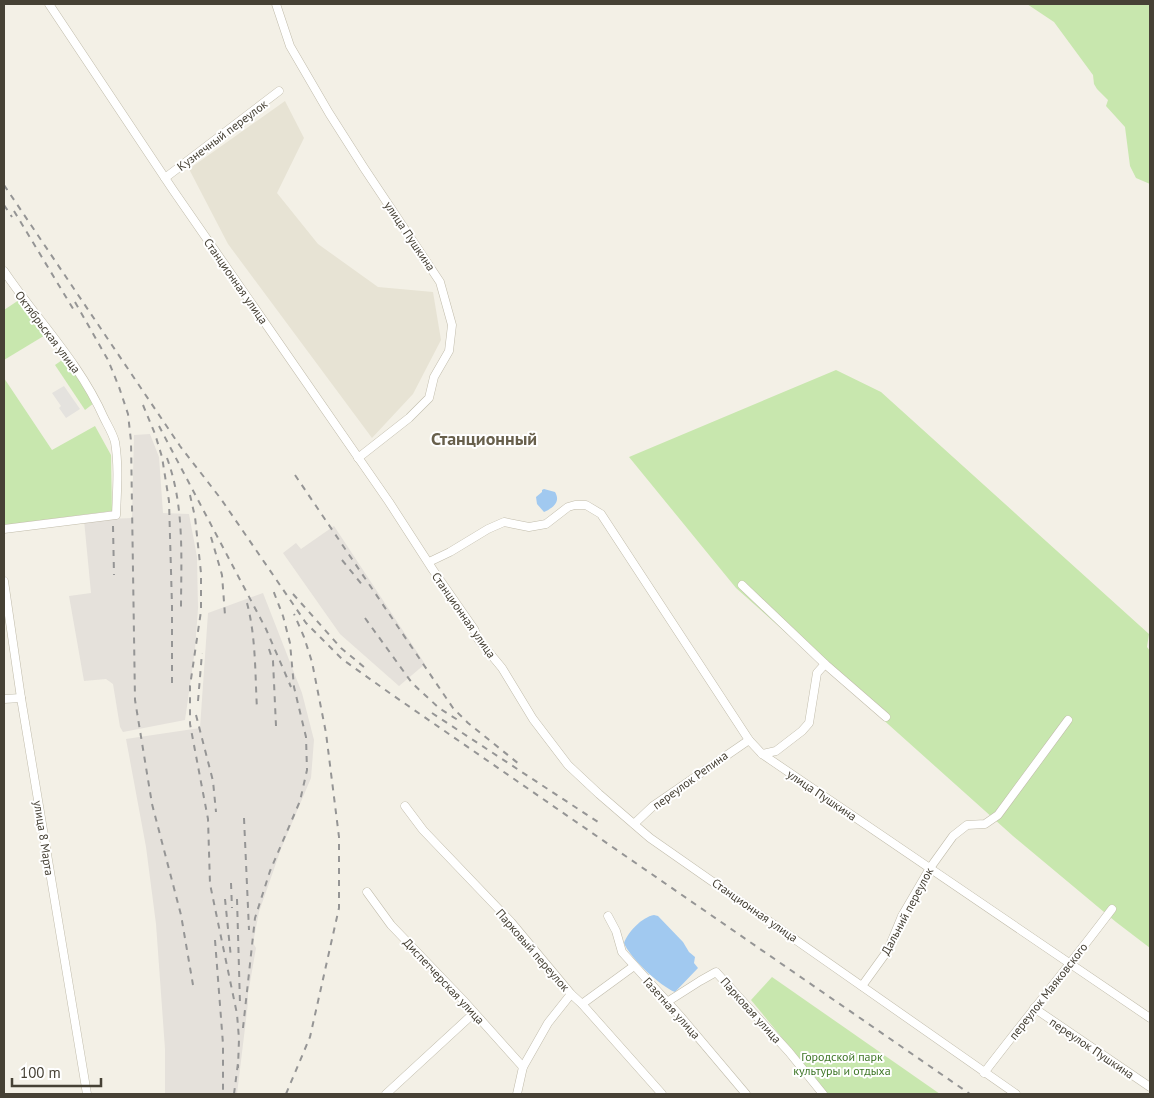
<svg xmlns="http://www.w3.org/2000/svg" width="1154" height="1098" font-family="'PT Sans',sans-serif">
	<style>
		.residential { fill: #e7e3d4 }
		.industrial { fill: #e5e1db }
		.green { fill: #c8e7ae }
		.parking { fill: #e4e2de }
		.water { fill: #a1c9f0 }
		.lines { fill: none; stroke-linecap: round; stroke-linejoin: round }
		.minor-casing { stroke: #c1bcab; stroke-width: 9 }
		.minor { stroke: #fff; stroke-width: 8 }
		.rail { stroke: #959595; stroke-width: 2; stroke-dasharray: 6 6; stroke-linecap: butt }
		.labels { text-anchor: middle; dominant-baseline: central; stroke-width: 4; stroke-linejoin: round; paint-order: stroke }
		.street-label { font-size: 12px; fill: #464135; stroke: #fff }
		.park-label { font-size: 12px; fill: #3f7728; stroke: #fff }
		.district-label { font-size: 18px; font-weight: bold; fill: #68604c; stroke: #fff }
	</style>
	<rect width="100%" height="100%" fill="#f3f0e6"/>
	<path class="residential" d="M285 101 304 138 277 193 318 244 378 287 433 292 441 340 413 394 372 438 228 244 189 169Z"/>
	<g class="industrial">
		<path d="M150 434 159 457 163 513 189 514 197 557 198 608 195 650 185 720 123 732 120 727 113 684 106 679 84 681 69 596 91 593 84 520 132 518 134 435Z"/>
		<path d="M334 526 425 664 399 686 340 634 283 553 296 543 301 549Z"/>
		<path d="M263 593 302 693 314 740 311 778 281 849 259 912 253 943 256 948 248 994V1003L237 1094H165V1049L156 924 146 847 126 739 200 728 208 613Z"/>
	</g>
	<g class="green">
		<path d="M1027 4H1150V184L1136 178 1130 166 1125 127 1106 106 1108 100 1097 89 1094 84 1093 75 1054 22Z"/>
		<path d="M19 300 47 334 4 360V310Z"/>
		<path d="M65 358 94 403 85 410 55 365Z"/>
		<path d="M836 370 881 392 1149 634 1147 647 1150 651V948L1116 922 1013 836 736 588 629 457Z"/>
		<path d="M4 378 52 450 95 426 111 455 112 511 4 525Z"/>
		<path d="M772 977 940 1094H828L751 1000Z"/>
	</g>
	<path class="parking" d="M64 386 80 409 66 418 59 408 61 406 52 393Z"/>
	<g class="water">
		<path d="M544 489 555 492C561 502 553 508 544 512L537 504 536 497 542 492V490Z"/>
		<path d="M654 915 658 916 683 942 689 952 695 957 694 963 698 968 675 992C660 986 630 958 624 943 628 932 642 917 654 915Z"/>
	</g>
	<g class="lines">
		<g class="minor-casing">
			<g id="minor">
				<path d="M49 4 173 190 389 502 433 570 474 629 478 639 502 668 533 719 568 765 599 794 650 838 1016 1094"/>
				<path d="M276 4 290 46 329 113 364 168 440 282 452 325 449 351 434 377 429 398 409 418 358 458"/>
				<path d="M165 178 279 91"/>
				<path d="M4 271C37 320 80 363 104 418 108 426 113 434 115 442 119 466 117 491 116 515L4 529"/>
				<path d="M429 562 450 552 488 529 504 522 529 527 546 524 568 507 575 505H586L601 514 749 740 762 754 1150 1018"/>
				<path d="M4 581 21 698 87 1094"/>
				<path d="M742 585 825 664 886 717"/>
				<path d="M4 699 21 698"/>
				<path d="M762 754 776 751 802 731 809 723 817 673 825 664"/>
				<path d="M405 806 423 830 511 922 571 994 582 1004 662 1094"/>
				<path d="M634 824 653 806 749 740"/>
				<path d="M367 892 391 925 463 1000 523 1067"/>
				<path d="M608 916 616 931 622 952 681 1017 746 1094"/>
				<path d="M862 986 888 950 902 916 930 868 953 836 967 825 985 824 998 815 1068 720"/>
				<path d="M667 1002 700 981 716 972 789 1052 823 1094"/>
				<path d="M582 1004 634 966"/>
				<path d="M1034 1008 1150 1087"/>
				<path d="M984 1073C1026 1018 1070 965 1112 909"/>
				<path d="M386 1094 474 1013"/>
				<path d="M517 1094 523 1067 548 1023 571 994"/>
			</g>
		</g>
		<use href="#minor" class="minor"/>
		<g class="rail">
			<path d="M4 185 180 446 221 499 306 623 342 659 391 694 970 1094"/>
			<path d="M4 205 12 217"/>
			<path d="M14 211 75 312"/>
			<path d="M75 302 108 360 119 387 128 414 131 441 135 700 152 804 181 915 193 985"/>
			<path d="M143 405 155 434 162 457 169 501 172 606V688"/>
			<path d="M159 426 266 629 291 687"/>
			<path d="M167 458C185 507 181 559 181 610"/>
			<path d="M295 475 453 708 468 723 519 764"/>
			<path d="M190 495 195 517 201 573V611L190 686V724L208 819 210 884 237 1014 239 1039 238 1068"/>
			<path d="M113 526 114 575"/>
			<path d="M211 537 222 575 225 615"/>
			<path d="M342 560 364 587"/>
			<path d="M293 594 341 648 364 667"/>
			<path d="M247 603C256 637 255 674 257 709"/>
			<path d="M365 618 412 683 439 708 461 722"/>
			<path d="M269 649 273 661 276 726"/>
			<path d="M198 701 202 653"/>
			<path d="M432 713 601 824"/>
			<path d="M196 715 213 781 216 812"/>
			<path d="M244 818 249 930"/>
			<path d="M231 883 232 908"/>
			<path d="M225 899 231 958"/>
			<path d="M237 899 240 1004"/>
			<path d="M215 940 223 1044V1091"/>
			<path d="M243 1028 255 918 270 871 300 801 307 770 306 737 294 687 290 643 283 616 273 590"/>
			<path d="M234 1094 238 1063"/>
			<path d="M286 1094 310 1037 339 908V837L326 733 312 662 304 637 294 614"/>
		</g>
	</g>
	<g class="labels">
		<g class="street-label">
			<text transform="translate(222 135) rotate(-37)">Кузнечный переулок</text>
			<text transform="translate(410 236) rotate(56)">улица Пушкина</text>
			<text transform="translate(236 281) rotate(55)">Станционная улица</text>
			<text transform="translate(48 332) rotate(53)">Октябрьская улица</text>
			<text transform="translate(464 615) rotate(55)">Станционная улица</text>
			<text transform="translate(690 780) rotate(-36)">переулок Репина</text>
			<text transform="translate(822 795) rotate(34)">улица Пушкина</text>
			<text transform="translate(44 838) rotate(81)">улица 8 Марта</text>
			<text transform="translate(755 910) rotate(35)">Станционная улица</text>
			<text transform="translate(907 911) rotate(-62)">Дальний переулок</text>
			<text transform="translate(533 950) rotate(49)">Парковый переулок</text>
			<text transform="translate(444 981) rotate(47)">Диспетчерская улица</text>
			<text transform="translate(1048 991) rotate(-52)">переулок Маяковского</text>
			<text transform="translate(672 1008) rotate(48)">Газетная улица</text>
			<text transform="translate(751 1010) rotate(48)">Парковая улица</text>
			<text transform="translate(1092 1048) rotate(34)">переулок Пушкина</text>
		</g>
		<g class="park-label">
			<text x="842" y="1056">Городской парк<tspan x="842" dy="14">культуры и отдыха</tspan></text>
		</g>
		<g class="district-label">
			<text x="484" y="438">Станционный</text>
		</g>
	</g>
	<rect width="1154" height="1098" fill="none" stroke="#464135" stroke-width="10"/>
	<path d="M12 1078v8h89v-8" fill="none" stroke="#464135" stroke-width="2.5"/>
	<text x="20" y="1078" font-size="15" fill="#464135" stroke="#ffffff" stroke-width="4" paint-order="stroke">100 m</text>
</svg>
